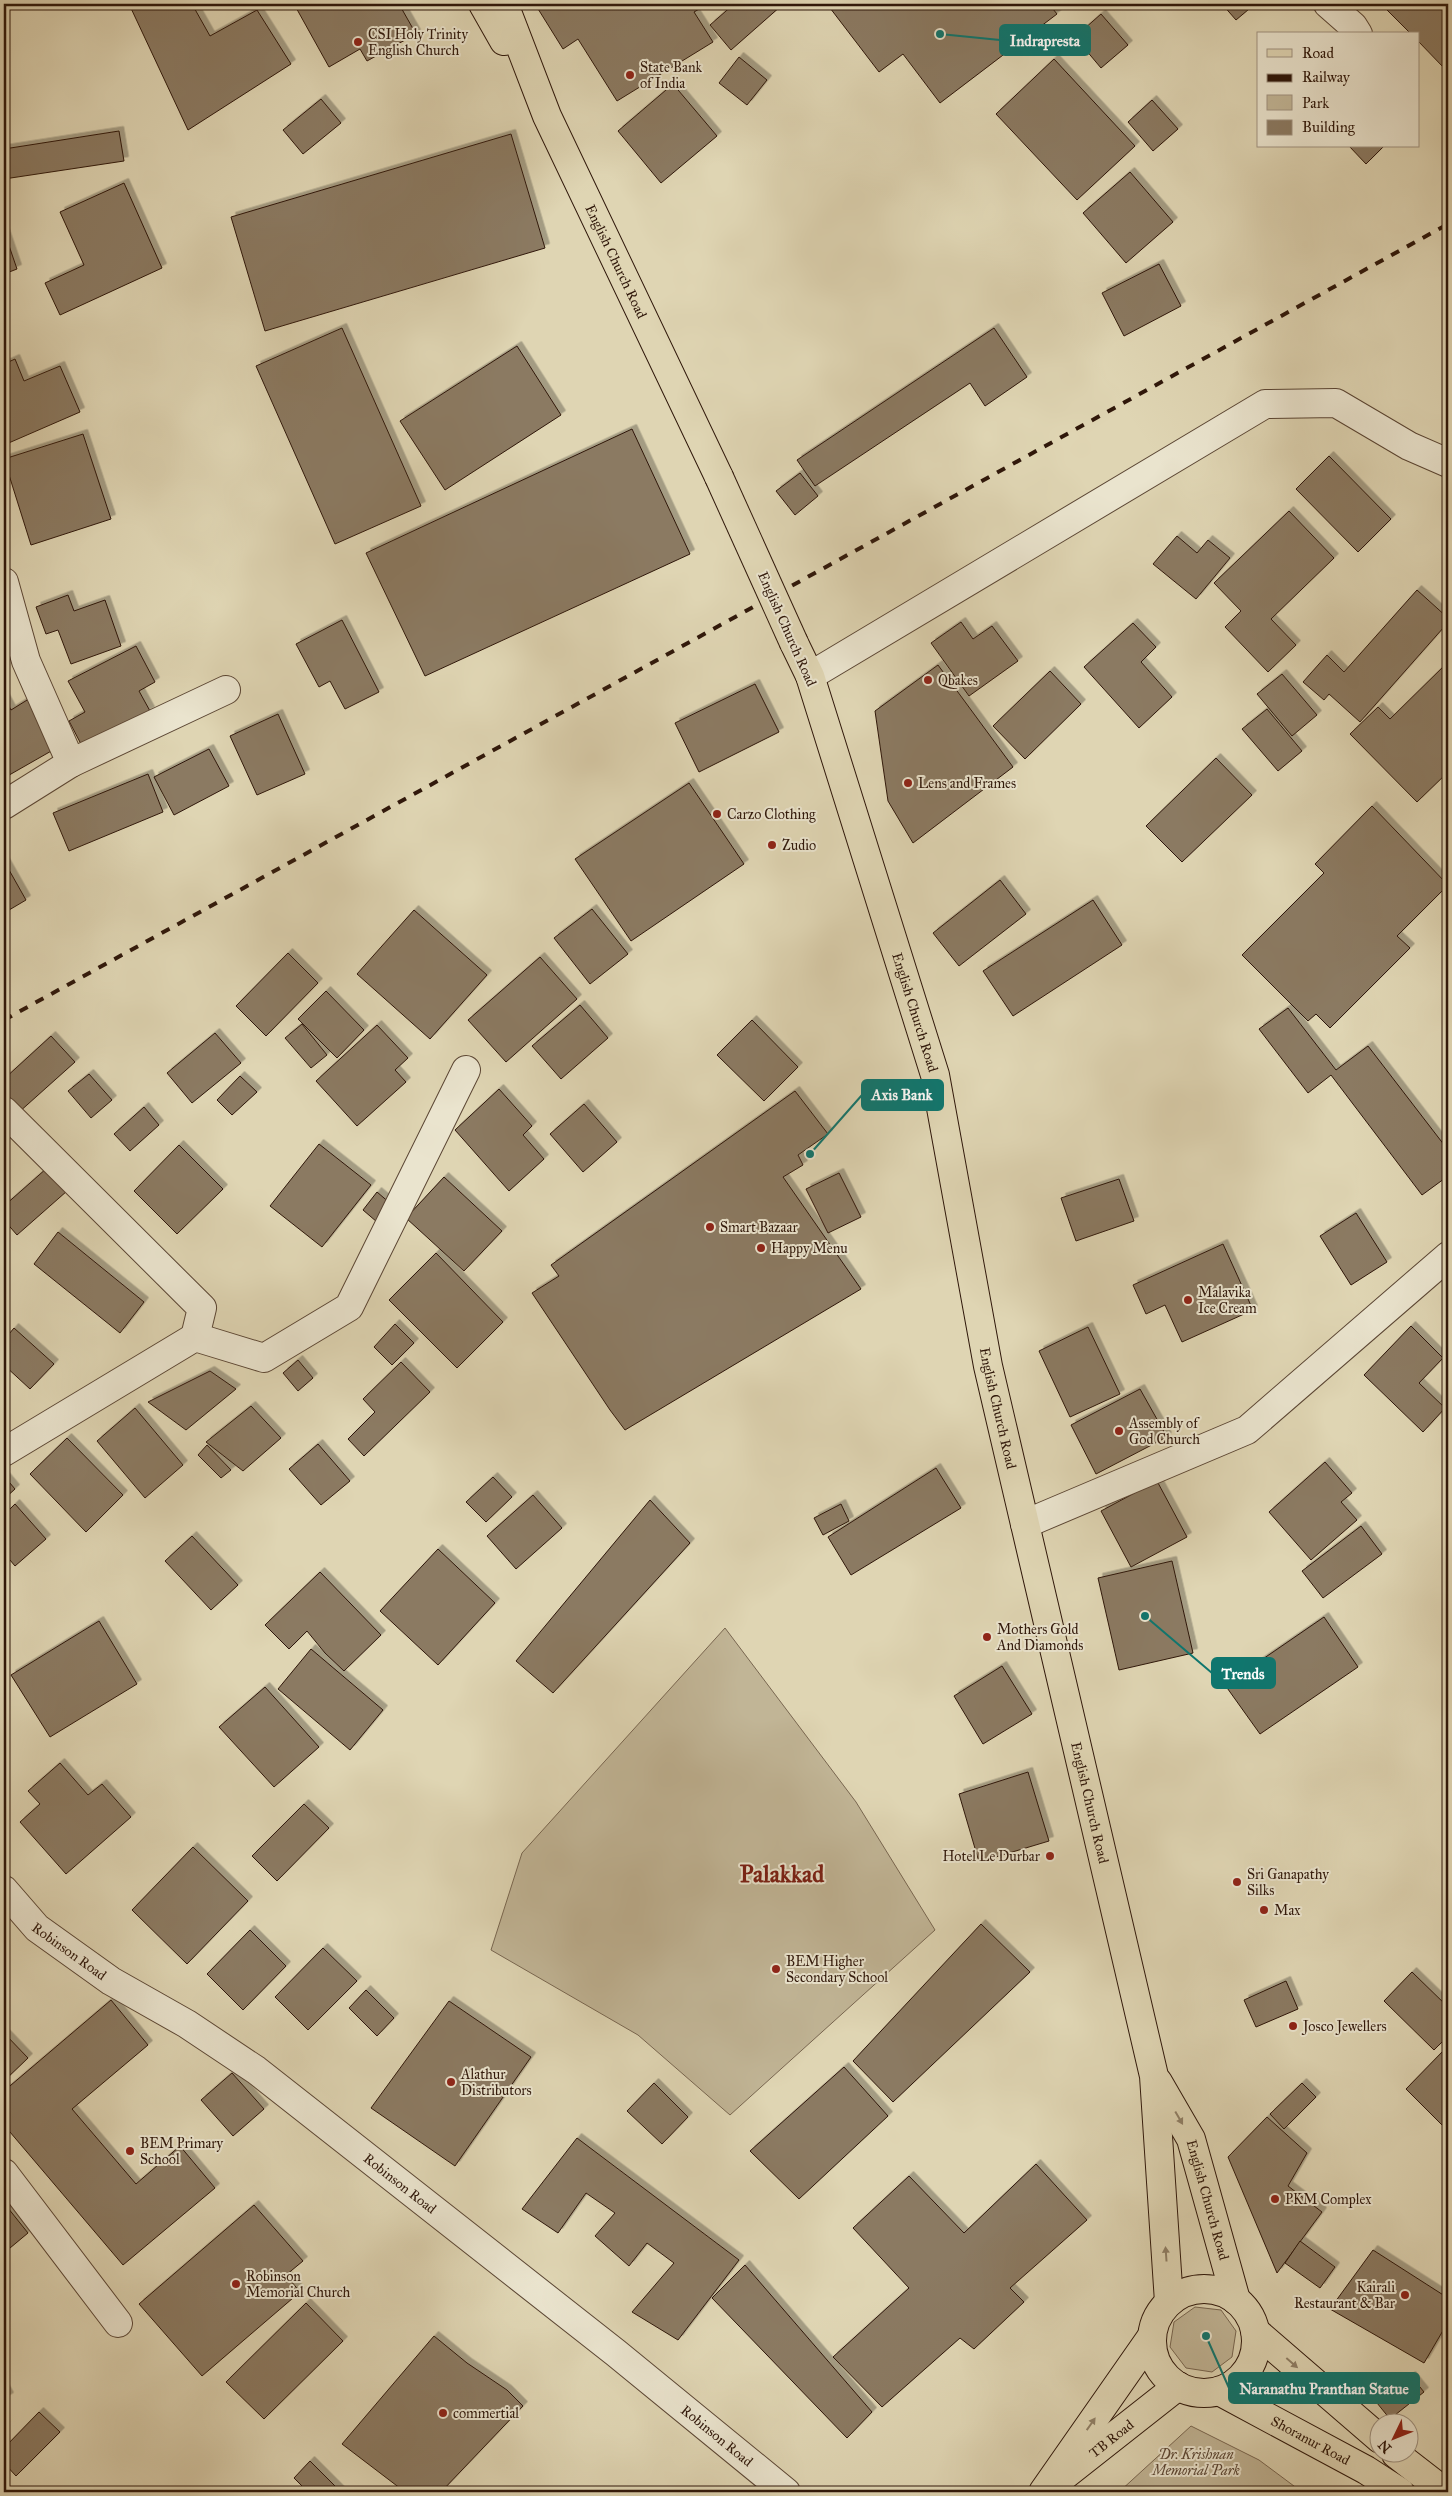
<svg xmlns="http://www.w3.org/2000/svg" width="1452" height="2496" font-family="'IM FELL Great Primer',serif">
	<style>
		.green { fill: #c1b596; stroke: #786650 }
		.building { fill: #8b7a62; stroke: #2f170a; filter: url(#shadow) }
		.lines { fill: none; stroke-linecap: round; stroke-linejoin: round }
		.minor-casing { stroke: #5b4634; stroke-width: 30 }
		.major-casing { stroke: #2f170a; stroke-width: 30 }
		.minor { stroke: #eae4ce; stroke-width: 28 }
		.major { stroke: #dfd5b3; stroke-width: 28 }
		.rail { stroke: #2f170a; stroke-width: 4; stroke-dasharray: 9 9; stroke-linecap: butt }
		.major-bridge-casing { stroke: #2f170a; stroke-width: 30; stroke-linecap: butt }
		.major-bridge { stroke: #dfd5b3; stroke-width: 28 }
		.oneway { fill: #908067 }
		.poi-dot { fill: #8f2418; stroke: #eae4ce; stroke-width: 2 }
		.labels { text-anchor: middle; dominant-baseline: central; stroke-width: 4; stroke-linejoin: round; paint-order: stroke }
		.poi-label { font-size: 14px; fill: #2f170a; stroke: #eae4ce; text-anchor: start }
		.street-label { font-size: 14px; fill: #2f170a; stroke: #eae4ce }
		.park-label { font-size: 14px; font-style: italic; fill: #5b4634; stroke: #eae4ce }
		.town-label { font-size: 24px; font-weight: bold; fill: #7a1f14; stroke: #eae4ce }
		.leader { fill: none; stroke: #0f766e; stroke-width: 2 }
		.callout-dot { fill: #0f766e; stroke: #eae4ce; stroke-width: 2 }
		.callout { fill: #0f766e; stroke: #0f766e; stroke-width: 2 }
		.callout-label { font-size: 15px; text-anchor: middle; font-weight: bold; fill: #fff }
	</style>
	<defs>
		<filter id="shadow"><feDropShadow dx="4.5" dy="-4.5" stdDeviation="0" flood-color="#0004"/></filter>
	</defs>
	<rect width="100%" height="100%" fill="#dfd5b3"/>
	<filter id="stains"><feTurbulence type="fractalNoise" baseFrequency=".004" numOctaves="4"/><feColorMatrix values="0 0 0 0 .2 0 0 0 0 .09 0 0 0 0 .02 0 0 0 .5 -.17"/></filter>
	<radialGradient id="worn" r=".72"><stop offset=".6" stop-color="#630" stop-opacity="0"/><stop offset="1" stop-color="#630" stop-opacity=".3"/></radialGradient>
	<g class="green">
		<path d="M725 1628 856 1802 935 1930 730 2115 638 2035 491 1950 522 1853Z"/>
		<path d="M1195 2307 1221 2310 1236 2331 1232 2357 1212 2372 1186 2368 1170 2347 1174 2322Z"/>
		<path d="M1191 2426 1259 2460 1302 2492H1119Z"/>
	</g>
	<g class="building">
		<path d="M129 4H192L210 36 257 10 291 64 188 130Z"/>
		<path d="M294 4H399L416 34 367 61 360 49 329 67Z"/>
		<path d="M535 4H708L694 12 713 42 617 101 578 39 563 49Z"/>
		<path d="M734 4H778L781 6 731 50 710 25Z"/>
		<path d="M827 4H1049L1057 14 940 103 903 54 879 72Z"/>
		<path d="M1222 4H1255L1236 20Z"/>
		<path d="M1385 4H1448V62L1443 67 1418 41V34H1411L1383 6Z"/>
		<path d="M1101 14 1128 45 1101 68 1075 37Z"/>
		<path d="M739 57 767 80 747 105 719 83Z"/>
		<path d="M1054 59 1135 146 1077 200 996 114Z"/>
		<path d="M673 84 717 136 661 183 618 131Z"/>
		<path d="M321 99 341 123 303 154 283 130Z"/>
		<path d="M1152 100 1178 129 1153 151 1128 122Z"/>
		<path d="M119 131 124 161 4 179V149Z"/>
		<path d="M511 134 545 248 265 331 231 217Z"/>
		<path d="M1349 146H1384L1366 164Z"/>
		<path d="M1130 172 1173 222 1126 263 1083 213Z"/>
		<path d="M124 183 162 268 60 315 45 283 84 265 60 212Z"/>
		<path d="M4 231 17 269 4 274Z"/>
		<path d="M1159 264 1181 306 1124 336 1102 293Z"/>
		<path d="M342 328 421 506 335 544 256 366Z"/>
		<path d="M994 328 1027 377 985 406 970 383 815 486 797 460Z"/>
		<path d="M517 346 561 415 445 490 400 421Z"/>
		<path d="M15 359 24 381 60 366 80 412 4 445V364Z"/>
		<path d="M632 429 690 554 425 676 366 553Z"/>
		<path d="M83 434 111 519 31 545 4 459Z"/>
		<path d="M1329 456 1391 519 1358 552 1296 489Z"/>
		<path d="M800 473 818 496 795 515 776 491Z"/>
		<path d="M1289 511 1334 558 1271 619 1296 645 1268 672 1225 627 1241 611 1214 583Z"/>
		<path d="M1177 536 1197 553 1208 540 1230 558 1196 599 1153 564Z"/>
		<path d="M1417 590 1448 618V631L1444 627 1360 722 1329 694 1324 700 1303 682 1327 655 1344 672Z"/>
		<path d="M68 595 74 611 105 600 121 646 71 664 58 630 46 634 36 607Z"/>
		<path d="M342 620 379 692 345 709 330 681 319 687 296 644Z"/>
		<path d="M961 622 973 639 992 626 1018 661 969 696 931 643Z"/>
		<path d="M1133 623 1156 647 1141 662 1172 697 1139 728 1084 667Z"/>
		<path d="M136 646 155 682 139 691 150 711 82 746 69 721 85 712 68 681Z"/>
		<path d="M1448 662V772L1417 802 1350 734 1378 707 1390 719Z"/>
		<path d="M938 665 1013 767 913 843 888 801 875 711Z"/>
		<path d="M1050 671 1081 704 1025 759 993 726Z"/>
		<path d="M1282 674 1317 715 1292 736 1257 694Z"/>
		<path d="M755 684 779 732 699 772 675 723Z"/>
		<path d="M4 697 11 710 32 697 60 746 4 778Z"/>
		<path d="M1267 709 1302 751 1278 771 1242 729Z"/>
		<path d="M278 714 305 774 257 795 230 736Z"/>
		<path d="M209 749 229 786 174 815 154 777Z"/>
		<path d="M1216 758 1252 795 1182 862 1146 826Z"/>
		<path d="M148 774 163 812 69 851 53 813Z"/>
		<path d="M689 783 744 864 631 941 575 859Z"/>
		<path d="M1372 806 1448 885 1397 936 1410 948 1330 1028 1316 1014 1308 1021 1242 955 1324 873 1315 864Z"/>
		<path d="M4 861 26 900 4 913Z"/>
		<path d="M1000 880 1026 914 959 966 933 933Z"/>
		<path d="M1093 900 1122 945 1013 1016 983 971Z"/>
		<path d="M592 909 628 954 590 984 554 938Z"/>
		<path d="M414 910 487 975 430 1039 357 974Z"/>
		<path d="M288 953 318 983 266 1036 236 1006Z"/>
		<path d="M540 957 577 999 506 1062 468 1020Z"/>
		<path d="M326 991 364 1030 337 1058 298 1019Z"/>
		<path d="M580 1005 608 1038 561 1079 532 1046Z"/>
		<path d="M1288 1008 1336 1070 1368 1046 1448 1150V1176L1422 1195 1331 1075 1308 1093 1259 1029Z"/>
		<path d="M752 1020 798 1067 764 1101 717 1055Z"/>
		<path d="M302 1024 327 1055 311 1068 285 1038Z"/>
		<path d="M377 1025 408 1058 395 1070 406 1082 357 1126 316 1081Z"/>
		<path d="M215 1033 241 1063 192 1103 167 1073Z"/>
		<path d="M51 1036 75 1062 18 1113 4 1097V1079Z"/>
		<path d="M89 1074 112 1100 91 1118 68 1091Z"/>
		<path d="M240 1076 257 1092 232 1115 217 1100Z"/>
		<path d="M499 1089 532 1126 523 1135 544 1159 509 1191 455 1130Z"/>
		<path d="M795 1091 828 1134 798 1155 803 1165 783 1177 861 1289 625 1430 610 1410 532 1293 559 1276 551 1265Z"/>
		<path d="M584 1104 617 1142 583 1172 550 1134Z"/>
		<path d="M144 1107 159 1125 130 1151 114 1134Z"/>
		<path d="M319 1144 371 1185 322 1247 270 1206Z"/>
		<path d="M179 1145 223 1189 177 1234 134 1191Z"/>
		<path d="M47 1168 67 1191 17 1235 4 1220V1206Z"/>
		<path d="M839 1173 861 1217 828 1233 806 1189Z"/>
		<path d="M444 1177 502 1231 464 1271 406 1218Z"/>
		<path d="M1119 1179 1134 1221 1076 1241 1061 1198Z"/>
		<path d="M377 1192 391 1204 377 1222 363 1210Z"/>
		<path d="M1356 1213 1387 1262 1351 1285 1320 1236Z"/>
		<path d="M58 1232 144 1302 120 1333 34 1264Z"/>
		<path d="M1223 1244 1253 1310 1182 1342 1165 1305 1146 1314 1133 1285Z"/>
		<path d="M436 1253 503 1322 457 1368 389 1300Z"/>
		<path d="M395 1324 414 1343 392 1365 374 1347Z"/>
		<path d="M1411 1326 1443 1358 1419 1383 1445 1408 1423 1432 1364 1375Z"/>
		<path d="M1088 1327 1120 1394 1070 1417 1039 1351Z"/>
		<path d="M14 1328 54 1364 30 1389 4 1365V1340Z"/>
		<path d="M298 1360 313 1378 298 1391 283 1373Z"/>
		<path d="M401 1362 430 1392 364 1456 348 1439 375 1412 363 1399Z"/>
		<path d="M210 1371 236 1389 186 1430 148 1402Z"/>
		<path d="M1140 1389 1167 1437 1096 1474 1071 1425Z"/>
		<path d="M251 1406 281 1438 243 1471 206 1442Z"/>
		<path d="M135 1408 183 1465 145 1498 97 1441Z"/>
		<path d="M67 1438 123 1495 86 1532 30 1474Z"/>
		<path d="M318 1444 350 1481 321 1505 289 1469Z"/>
		<path d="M207 1445 231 1470 221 1478 198 1455Z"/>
		<path d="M1325 1462 1352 1493 1341 1502 1357 1520 1311 1560 1269 1512Z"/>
		<path d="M936 1468 961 1508 851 1575 828 1537Z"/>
		<path d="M4 1476 15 1489 4 1499Z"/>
		<path d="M493 1477 512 1497 486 1522 466 1502Z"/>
		<path d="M1157 1481 1187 1537 1131 1567 1101 1511Z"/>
		<path d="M533 1495 562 1528 516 1569 487 1536Z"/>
		<path d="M650 1500 690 1543 553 1693 516 1661Z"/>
		<path d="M15 1504 46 1539 15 1566 4 1553V1515Z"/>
		<path d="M841 1504 849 1521 823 1535 814 1518Z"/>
		<path d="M1361 1526 1382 1554 1323 1598 1302 1571Z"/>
		<path d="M192 1536 238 1585 211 1610 165 1561Z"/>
		<path d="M438 1549 495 1603 438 1665 380 1611Z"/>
		<path d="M1172 1561 1193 1653 1119 1670 1098 1578Z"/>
		<path d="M320 1572 381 1635 344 1671 325 1653 307 1631 289 1649 265 1625Z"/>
		<path d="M1324 1617 1358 1667 1260 1734 1225 1685Z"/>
		<path d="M99 1621 137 1684 50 1737 11 1675Z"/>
		<path d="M311 1649 383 1710 350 1750 278 1689Z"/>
		<path d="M1002 1666 1032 1714 983 1744 954 1696Z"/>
		<path d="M265 1687 319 1747 274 1787 219 1727Z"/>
		<path d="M60 1763 88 1795 102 1784 131 1817 66 1874 20 1822 40 1804 28 1791Z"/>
		<path d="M1028 1772 1049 1841 979 1862 959 1794Z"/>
		<path d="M304 1804 329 1828 277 1881 252 1856Z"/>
		<path d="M193 1847 248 1901 187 1964 132 1910Z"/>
		<path d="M981 1924 1030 1972 893 2102 853 2061Z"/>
		<path d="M250 1930 286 1966 243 2010 207 1974Z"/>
		<path d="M323 1948 357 1981 308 2030 275 1997Z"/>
		<path d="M1412 1972 1448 2007V2036L1434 2050 1384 2001Z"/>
		<path d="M1286 1981 1298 2009 1256 2027 1244 2000Z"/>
		<path d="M366 1990 394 2018 377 2036 349 2008Z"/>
		<path d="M111 2000 148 2045 72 2109 136 2184 180 2146 215 2188 123 2265 4 2125V2091Z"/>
		<path d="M449 2001 531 2057 455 2166 371 2108Z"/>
		<path d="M4 2033 28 2058 4 2081Z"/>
		<path d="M1444 2050 1448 2053V2131L1406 2089Z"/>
		<path d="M844 2067 888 2116 799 2199 750 2151Z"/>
		<path d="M232 2073 264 2109 233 2136 201 2100Z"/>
		<path d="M654 2083 688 2117 662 2144 627 2111Z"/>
		<path d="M1302 2083 1316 2097 1284 2129 1270 2114Z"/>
		<path d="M1267 2117 1307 2153 1288 2186 1322 2212 1277 2273 1228 2157Z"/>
		<path d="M577 2138 739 2260 678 2340 632 2312 674 2263 647 2243 629 2266 595 2236 615 2213 586 2193 558 2233 522 2209Z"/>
		<path d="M1036 2164 1087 2220 1010 2288 1024 2302 974 2349 960 2338 882 2407 833 2357 909 2288 853 2228 909 2176 964 2233Z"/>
		<path d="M4 2203 28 2233 4 2253Z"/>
		<path d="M254 2205 303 2261 286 2275 300 2292 202 2376 139 2304Z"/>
		<path d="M1300 2241 1335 2267 1320 2288 1285 2263Z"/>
		<path d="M1373 2250 1448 2298V2322L1424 2363 1330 2309Z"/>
		<path d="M745 2265 872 2412 847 2438 712 2298Z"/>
		<path d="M306 2303 343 2341 264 2419 226 2382Z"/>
		<path d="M434 2336 467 2363 507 2390 523 2406 441 2492H405L342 2444Z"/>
		<path d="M1411 2376 1424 2392 1390 2419 1377 2403Z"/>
		<path d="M4 2388 9 2397 4 2400Z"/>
		<path d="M39 2412 60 2432 16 2476 4 2463V2448Z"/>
		<path d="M310 2461 341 2492H308L294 2478Z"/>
	</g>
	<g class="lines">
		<g class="minor-casing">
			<g id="minor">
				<path d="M1328 4 1353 26 1358 34"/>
				<path d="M4 582 26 661 71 763 4 805"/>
				<path d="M810 676 1265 404 1336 403 1409 446 1448 463"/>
				<path d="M71 763 226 690"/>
				<path d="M4 1111 202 1308 195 1337"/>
				<path d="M4 1452 195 1337 264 1358 349 1307 466 1070"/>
				<path d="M1025 1524 1247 1430 1448 1256"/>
				<path id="s1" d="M4 1890 37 1928 111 1981 187 2024 256 2070 616 2353 786 2492"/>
				<path d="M4 2173 118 2323"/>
			</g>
		</g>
		<g class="major-casing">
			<g id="major">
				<path d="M483 4 504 41"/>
				<path id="s2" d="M504 4 547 116 719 477"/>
				<path id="s3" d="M794 643 810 676 935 1075 988 1366 1154 2076 1169 2302"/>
				<path id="s4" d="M1158 2082 1191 2139 1236 2300"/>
				<circle cx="1204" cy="2341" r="52"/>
				<path d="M1255 2331 1380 2439"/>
				<path id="s5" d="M1219 2391 1366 2470 1400 2492"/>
				<path d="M1396 2454 1445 2492"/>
				<path id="s6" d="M1065 2475 1178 2386"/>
				<path d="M1043 2492 1152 2336"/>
			</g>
		</g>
		<use href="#minor" class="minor"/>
		<use href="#major" class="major"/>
		<path class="rail" d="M4 1020 1448 224"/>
		<g class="major-bridge-casing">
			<path id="major-bridge" d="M719 477 794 643"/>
		</g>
		<use href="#major-bridge" class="major-bridge"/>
	</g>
	<defs><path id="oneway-solid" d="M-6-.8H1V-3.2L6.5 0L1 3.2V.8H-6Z" transform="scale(1.25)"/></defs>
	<g class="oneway">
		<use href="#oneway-solid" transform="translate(1179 2118) rotate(60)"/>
		<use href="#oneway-solid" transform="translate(1166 2254) rotate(-94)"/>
		<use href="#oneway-solid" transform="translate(1292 2363) rotate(41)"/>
		<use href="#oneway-solid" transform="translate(1091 2424) rotate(-55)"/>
	</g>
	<g class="poi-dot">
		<circle cx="358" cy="42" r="5"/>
		<circle cx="630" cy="75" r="5"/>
		<circle cx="928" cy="680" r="5"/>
		<circle cx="908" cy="783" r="5"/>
		<circle cx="717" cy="814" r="5"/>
		<circle cx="772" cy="845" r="5"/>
		<circle cx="710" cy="1227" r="5"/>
		<circle cx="761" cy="1248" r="5"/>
		<circle cx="1188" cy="1300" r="5"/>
		<circle cx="1119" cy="1431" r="5"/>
		<circle cx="987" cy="1637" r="5"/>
		<circle cx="1050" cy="1856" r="5"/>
		<circle cx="1237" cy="1882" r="5"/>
		<circle cx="1264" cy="1910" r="5"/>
		<circle cx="776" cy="1969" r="5"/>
		<circle cx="1293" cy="2026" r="5"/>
		<circle cx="451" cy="2082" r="5"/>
		<circle cx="130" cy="2151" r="5"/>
		<circle cx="1275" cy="2199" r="5"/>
		<circle cx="236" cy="2284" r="5"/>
		<circle cx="1405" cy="2295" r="5"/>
		<circle cx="443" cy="2413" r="5"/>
	</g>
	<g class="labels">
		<g class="poi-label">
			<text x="368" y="34">CSI Holy Trinity<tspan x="368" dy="16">English Church</tspan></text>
			<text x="640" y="67">State Bank<tspan x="640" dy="16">of India</tspan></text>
			<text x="938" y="680">Qbakes</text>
			<text x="918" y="783">Lens and Frames</text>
			<text x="727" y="814">Carzo Clothing</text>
			<text x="782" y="845">Zudio</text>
			<text x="720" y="1227">Smart Bazaar</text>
			<text x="771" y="1248">Happy Menu</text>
			<text x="1198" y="1292">Malavika<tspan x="1198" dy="16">Ice Cream</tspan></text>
			<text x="1129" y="1423">Assembly of<tspan x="1129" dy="16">God Church</tspan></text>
			<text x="997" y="1629">Mothers Gold<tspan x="997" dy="16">And Diamonds</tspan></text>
			<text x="1040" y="1856" text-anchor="end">Hotel Le Durbar</text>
			<text x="1247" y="1874">Sri Ganapathy<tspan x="1247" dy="16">Silks</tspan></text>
			<text x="1274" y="1910">Max</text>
			<text x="786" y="1961">BEM Higher<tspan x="786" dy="16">Secondary School</tspan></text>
			<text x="1303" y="2026">Josco Jewellers</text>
			<text x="461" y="2074">Alathur<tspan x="461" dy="16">Distributors</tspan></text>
			<text x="140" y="2143">BEM Primary<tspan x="140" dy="16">School</tspan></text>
			<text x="1285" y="2199">PKM Complex</text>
			<text x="246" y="2276">Robinson<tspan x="246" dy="16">Memorial Church</tspan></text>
			<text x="1395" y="2287" text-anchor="end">Kairali<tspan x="1395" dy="16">Restaurant &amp; Bar</tspan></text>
			<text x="453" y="2413">commertial</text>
		</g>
		<g class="street-label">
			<text stroke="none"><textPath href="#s2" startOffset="281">English Church Road</textPath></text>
			<text transform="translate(787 629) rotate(66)">English Church Road</text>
			<text stroke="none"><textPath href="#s3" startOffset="389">English Church Road</textPath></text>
			<text stroke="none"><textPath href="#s3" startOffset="794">English Church Road</textPath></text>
			<text stroke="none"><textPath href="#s3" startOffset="1199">English Church Road</textPath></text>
			<text stroke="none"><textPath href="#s1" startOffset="90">Robinson Road</textPath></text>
			<text stroke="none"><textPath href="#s1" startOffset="495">Robinson Road</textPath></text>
			<text stroke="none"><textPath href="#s4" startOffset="129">English Church Road</textPath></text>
			<text stroke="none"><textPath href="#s1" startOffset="900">Robinson Road</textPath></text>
			<text stroke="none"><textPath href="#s6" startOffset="59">TB Road</textPath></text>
			<text stroke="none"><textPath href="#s5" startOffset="104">Shoranur Road</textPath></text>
		</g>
		<g class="park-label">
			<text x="1196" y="2454">Dr. Krishnan<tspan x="1196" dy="16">Memorial Park</tspan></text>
		</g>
		<g class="town-label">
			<text x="782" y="1874">Palakkad</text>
		</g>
	</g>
	<path class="leader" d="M940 34L1000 40M810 1154L862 1095M1145 1616L1212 1673M1206 2336L1229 2388"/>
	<g class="callout-dot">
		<circle cx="940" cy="34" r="5"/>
		<circle cx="810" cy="1154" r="5"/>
		<circle cx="1145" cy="1616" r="5"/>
		<circle cx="1206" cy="2336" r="5"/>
	</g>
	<g class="callout">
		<rect x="1000" y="25" width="90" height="30" rx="5"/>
		<rect x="862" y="1080" width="81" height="30" rx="5"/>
		<rect x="1212" y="1658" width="63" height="30" rx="5"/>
		<rect x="1229" y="2373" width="190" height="30" rx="5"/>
	</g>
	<g class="callout-label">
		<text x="1045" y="46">Indrapresta</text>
		<text x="902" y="1100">Axis Bank</text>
		<text x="1243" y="1679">Trends</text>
		<text x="1324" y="2394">Naranathu Pranthan Statue</text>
	</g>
	<rect width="1452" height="2496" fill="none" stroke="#dfd5b3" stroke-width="20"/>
	<rect x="5" y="5" width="1442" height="2486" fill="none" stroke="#2f170a" stroke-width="2.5"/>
	<rect x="10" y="10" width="1432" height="2476" fill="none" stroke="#2f170a"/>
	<rect x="1257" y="32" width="162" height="115" fill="#eae4ce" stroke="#9f9280"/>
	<rect x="1267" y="49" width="25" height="8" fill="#dfd5b3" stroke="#9f9280"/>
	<text x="1302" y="58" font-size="15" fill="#2f170a">Road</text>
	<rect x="1267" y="74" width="25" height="8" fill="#2f170a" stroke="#9f9280"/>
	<text x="1302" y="82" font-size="15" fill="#2f170a">Railway</text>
	<rect x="1267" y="95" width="25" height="15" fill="#c1b596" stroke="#9f9280"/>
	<text x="1302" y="108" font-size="15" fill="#2f170a">Park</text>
	<rect x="1267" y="120" width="25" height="15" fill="#8b7a62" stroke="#9f9280"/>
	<text x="1302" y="132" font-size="15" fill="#2f170a">Building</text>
	<g transform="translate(1394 2438) rotate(227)"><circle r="24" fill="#eae4ce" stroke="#9f9280"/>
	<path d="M0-4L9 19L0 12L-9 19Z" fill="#8f2418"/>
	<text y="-8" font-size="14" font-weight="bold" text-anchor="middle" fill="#2f170a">N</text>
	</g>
	<rect width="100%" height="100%" filter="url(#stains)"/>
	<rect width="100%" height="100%" fill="url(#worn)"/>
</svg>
